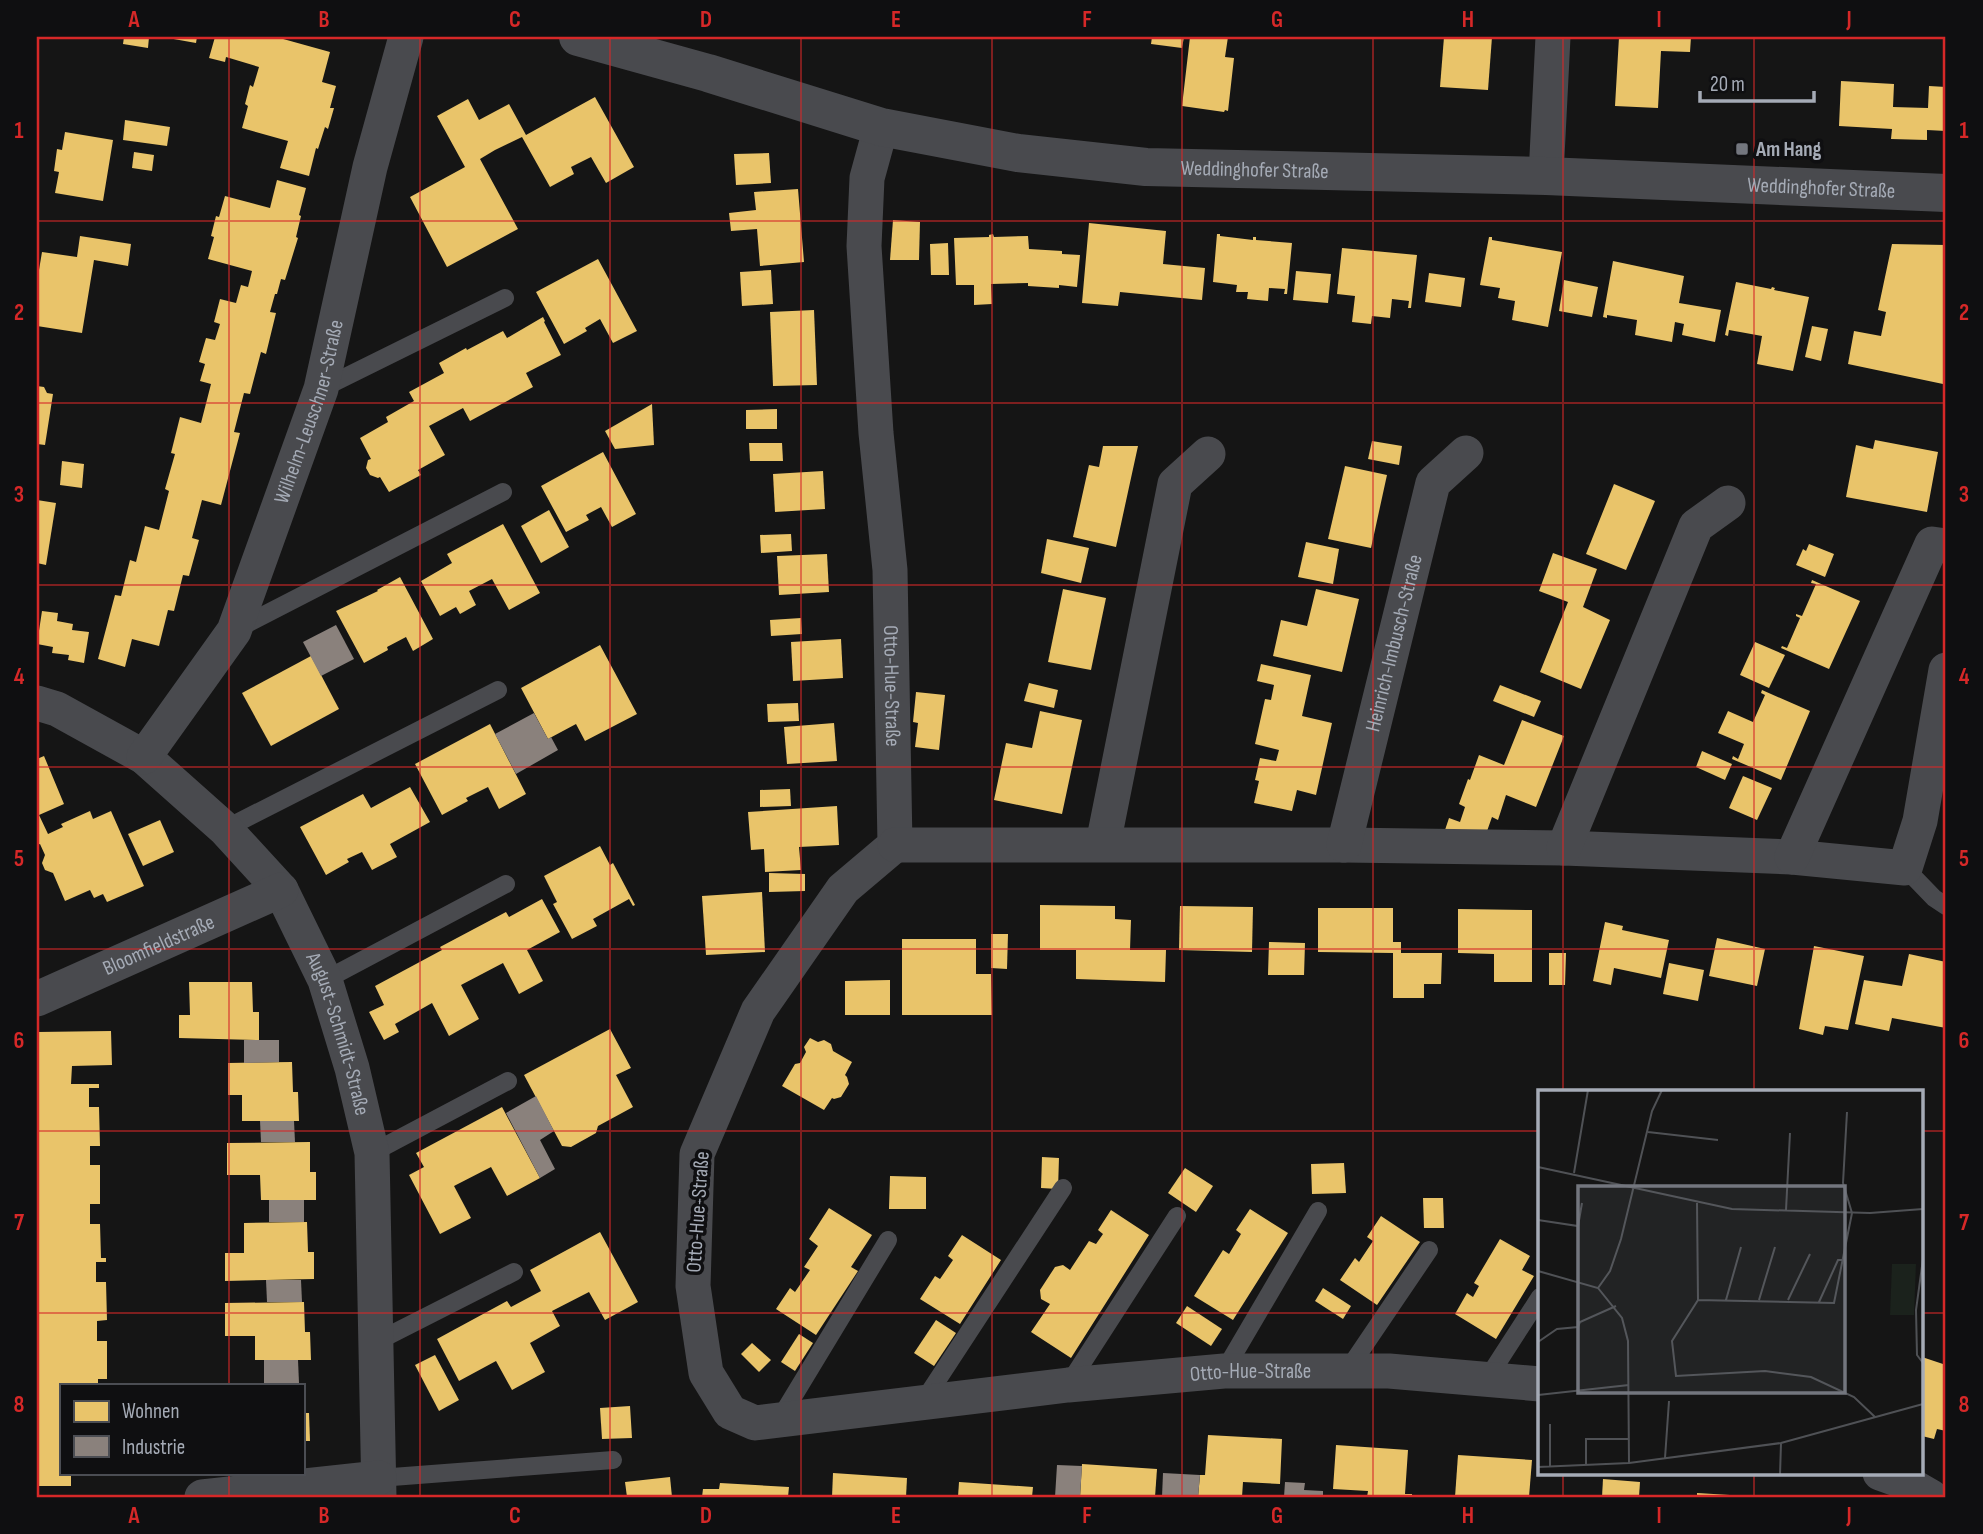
<svg xmlns="http://www.w3.org/2000/svg" width="1983" height="1534" font-family="'Sofia Sans Condensed',sans-serif">
	<style>
		.homes { fill: #e9c46a }
		.industry { fill: #8a817c }
		.lines { fill: none; stroke-linecap: round; stroke-linejoin: round }
		.service { stroke: #494a4e; stroke-width: 18 }
		.minor { stroke: #494a4e; stroke-width: 35 }
		.tertiary { stroke: #494a4e; stroke-width: 38 }
		.grid { fill: none; stroke: #d62828; stroke-width: 2; stroke-opacity: 0.55 }
		.poi-dot { fill: #73767e; stroke: #0f0f11; stroke-width: 2.5 }
		.labels { text-anchor: middle; dominant-baseline: central; stroke-width: 7; stroke-linejoin: round; paint-order: stroke }
		.poi-label { font-size: 21px; font-weight: bold; fill: #a5abb6; stroke: #0f0f11; text-anchor: start }
		.street-label { font-size: 21px; fill: #a5abb6; stroke: #0f0f11 }
		.inset-road { fill: none; stroke: #4f5155; stroke-width: 2 }
		.view { fill: #73767e; fill-opacity: 0.15; stroke: #73767e; stroke-width: 3.5 }
		.inset-edge { fill: none; stroke: #a5abb6; stroke-width: 3.5 }
		.neatline { fill: none; stroke: #d62828; stroke-width: 2.5 }
		.grid-label { font-size: 23px; text-anchor: middle; font-weight: bold; fill: #d62828 }
	</style>
	<rect width="100%" height="100%" fill="#151515"/>
	<g class="homes">
		<path d="M124 37H149L148 48 123 44Z"/>
		<path d="M168 37H197L196 43 168 38Z"/>
		<path d="M215 37H276L330 52 322 82 336 86 330 108H334L328 129 325 127 318 149 316 148 309 176 280 168 288 141 242 128 248 106 245 104 250 85 253 87 259 67 226 57 225 62 209 58Z"/>
		<path d="M1152 37H1184L1182 48 1151 44Z"/>
		<path d="M1190 37H1228L1225 57 1234 58 1228 111 1225 110 1224 112 1182 106Z"/>
		<path d="M1444 37H1492L1488 90 1440 87Z"/>
		<path d="M1619 37H1691L1690 52 1661 51 1658 108 1615 106Z"/>
		<path d="M1841 81 1894 84 1893 107 1928 108 1929 86 1946 87V131L1927 130V140L1891 139 1892 129 1839 126Z"/>
		<path d="M595 97 634 167 606 183 591 157 571 167 574 174 550 187 522 137 495 150 480 159 518 229 447 267 410 197 465 167 437 116 468 99 479 120 509 104 526 135Z"/>
		<path d="M125 120 170 127 167 146 123 140Z"/>
		<path d="M65 132 113 140 103 201 55 193 59 172 54 171 57 149 62 150Z"/>
		<path d="M134 152 154 155 152 171 132 168Z"/>
		<path d="M769 153 771 183 736 185 734 154Z"/>
		<path d="M277 180 306 188 299 215 301 216 296 237 298 238 285 280 281 279 277 294H275L270 312 276 313 266 354 261 352 250 394 244 393 234 432 240 433 221 505 202 500 192 538 199 540 189 576 183 575 174 611 168 610 159 646 132 639 125 667 98 659 115 595 121 596 130 560 136 562 145 526 159 530 169 491 165 489 175 454 171 453 180 417 201 423 211 384 200 381 205 364 199 362 206 338 215 340 220 324 214 322 220 299 236 303 241 285 248 287 252 271 208 259 214 237 211 236 216 216 219 217 225 196 270 208Z"/>
		<path d="M798 189 804 262 760 266 757 229 731 231 729 213 756 210 754 192Z"/>
		<path d="M893 220 920 222 919 260H890Z"/>
		<path d="M1089 223 1166 231 1163 264 1205 268 1202 300 1120 292 1118 306 1082 303Z"/>
		<path d="M993 234 994 237 1028 236 1029 249 1062 251V254L1080 255 1077 287 1059 285V288L1028 286V283L991 284 992 304 974 305V285H956L954 238 989 237V235Z"/>
		<path d="M1217 234H1220V236L1253 240V237H1256V240L1292 243 1287 294H1284L1285 289 1269 288 1268 301 1247 299 1248 292H1236L1237 285 1213 282Z"/>
		<path d="M80 236 131 244 128 266 94 260 82 333 37 326V282L42 252 77 257Z"/>
		<path d="M1489 237H1492V240L1562 252 1548 327 1512 320 1515 301 1498 298 1500 288 1480 285Z"/>
		<path d="M948 243 949 275H931L930 244Z"/>
		<path d="M1892 244 1946 245V356L1944 366H1946L1943 384 1848 364 1854 331 1881 336 1886 312 1878 310Z"/>
		<path d="M1342 248 1417 255 1411 308H1408L1409 301 1392 299 1390 318 1372 316 1371 324 1352 322 1355 296 1337 294Z"/>
		<path d="M598 259 637 331 613 343 600 319 585 328 587 331 564 344 536 292Z"/>
		<path d="M1613 261 1684 276 1679 303 1721 310 1715 342 1682 335 1684 324 1675 322 1672 342 1635 335 1637 320 1607 315V318L1603 317Z"/>
		<path d="M771 270 773 304 742 306 740 272Z"/>
		<path d="M1296 271 1331 274 1328 303 1293 300Z"/>
		<path d="M1429 273 1465 278 1461 307 1425 302Z"/>
		<path d="M1564 280 1598 287 1592 317 1559 311Z"/>
		<path d="M1736 282 1771 289 1772 287 1775 288 1774 290 1809 297 1793 371 1757 364 1762 336 1729 330 1728 336 1725 335Z"/>
		<path d="M814 310 817 385 773 386 770 312Z"/>
		<path d="M543 317 545 321 544 322 561 355 526 373 533 387 470 421 463 408 429 426 445 455 418 470 421 475 389 492 380 477 378 478 370 475 366 468 368 460 371 459 360 438 388 422 386 417 414 401 409 392 444 373 439 363 466 348 467 350 503 331 507 338Z"/>
		<path d="M1812 326 1828 329 1821 361 1805 357Z"/>
		<path d="M37 386 44 387 47 393 53 394 45 445 37 444Z"/>
		<path d="M652 404 654 445 615 449 605 431Z"/>
		<path d="M777 409V429H746V410Z"/>
		<path d="M1875 440 1938 452 1927 512 1846 497 1856 445 1873 449Z"/>
		<path d="M1372 441 1402 446 1399 465 1368 459Z"/>
		<path d="M749 443H782L783 461H750Z"/>
		<path d="M1103 446H1138L1116 547 1073 537 1089 465 1099 467Z"/>
		<path d="M603 452 636 514 612 527 601 507 586 515 589 520 566 532 541 486Z"/>
		<path d="M62 461 84 464 82 488 60 485Z"/>
		<path d="M1345 466 1387 475 1371 548 1328 539Z"/>
		<path d="M823 471 825 509 775 512 773 474Z"/>
		<path d="M1614 484 1655 501 1626 570 1586 554Z"/>
		<path d="M37 500 56 503 46 565 37 563Z"/>
		<path d="M549 510 569 547 541 563 521 526Z"/>
		<path d="M503 524 540 593 509 610 492 579 469 591 476 605 460 614 456 607 440 616 421 581 452 563 447 554Z"/>
		<path d="M791 534 792 551 761 553 760 535Z"/>
		<path d="M1047 539 1089 548 1081 583 1041 573Z"/>
		<path d="M1306 542 1339 549 1333 584 1298 577Z"/>
		<path d="M1809 544 1834 554 1825 577 1796 565 1803 549 1806 551Z"/>
		<path d="M1553 553 1597 569 1583 607 1610 620 1581 689 1540 672 1568 602 1539 591Z"/>
		<path d="M827 554 829 592 779 595 777 556Z"/>
		<path d="M400 577 433 639 413 651 406 637 387 647 388 650 364 663 336 611 378 591 377 590Z"/>
		<path d="M1812 580 1860 601 1829 669 1781 648 1782 646 1787 648 1800 618 1796 616V614L1802 616 1816 584 1811 583Z"/>
		<path d="M1063 589 1106 598 1091 670 1048 662Z"/>
		<path d="M1316 589 1359 599 1342 672 1273 656 1281 620 1307 626Z"/>
		<path d="M42 611 58 613 57 621 73 624 72 630 89 632 84 663 68 660 69 655 52 653 53 647 37 644Z"/>
		<path d="M801 618 802 634 771 636 770 620Z"/>
		<path d="M841 639 843 678 793 681 791 642Z"/>
		<path d="M1755 642 1785 655 1769 688 1740 675Z"/>
		<path d="M600 645 637 714 585 741 576 724 548 739 521 688Z"/>
		<path d="M311 656 339 709 271 746 242 693Z"/>
		<path d="M1261 664 1311 675 1302 716 1332 723 1316 795 1297 790 1292 811 1254 803 1259 781 1255 780 1260 758 1276 761 1279 750 1255 744 1265 699 1271 700 1274 685 1257 681Z"/>
		<path d="M1029 683 1058 690 1054 708 1024 701Z"/>
		<path d="M1500 685 1541 701 1534 717 1493 701Z"/>
		<path d="M1762 690 1810 711 1781 780 1732 759 1733 756 1738 759 1744 744 1718 733 1728 711 1753 722 1765 695 1761 693Z"/>
		<path d="M916 692 945 695 939 750 915 747 918 723 913 722Z"/>
		<path d="M798 703 799 721 768 722 767 704Z"/>
		<path d="M1040 711 1082 720 1062 814 994 800 1006 743 1032 748Z"/>
		<path d="M1522 720 1564 736 1536 807 1506 795 1498 820 1492 817 1486 834 1445 830 1449 818 1460 822 1465 807 1459 804 1468 779 1470 780 1479 755 1504 765Z"/>
		<path d="M834 723 837 761 787 764 784 727Z"/>
		<path d="M490 724 526 794 499 809 488 787 466 798 468 801 442 815 415 764Z"/>
		<path d="M1702 751 1732 764 1725 780 1696 767Z"/>
		<path d="M44 756 64 804 39 815 48 834 63 827 61 824 90 811 93 819 111 811 144 886 107 902 103 894 94 898 90 890 65 901 53 873 45 870 42 863 45 855 40 844 37 845V759Z"/>
		<path d="M1743 776 1772 788 1757 820 1729 808Z"/>
		<path d="M410 787 430 822 390 844 397 857 372 870 362 852 347 859 349 862 326 875 300 827 363 794 371 808Z"/>
		<path d="M790 789 791 806 760 807V790Z"/>
		<path d="M837 806 839 845 799 847 801 870 765 872 764 849 751 850 748 812Z"/>
		<path d="M160 820 174 852 143 866 128 834Z"/>
		<path d="M600 846 610 865 613 863 635 905 633 906 629 899 593 919 597 926 572 939 553 904 557 902 544 876Z"/>
		<path d="M769 873 805 874V891L769 892Z"/>
		<path d="M762 892 765 952 706 955 702 896Z"/>
		<path d="M542 899 560 932 527 950 543 981 519 994 503 963 461 985 479 1019 449 1036 432 1003 395 1024 399 1032 384 1040 369 1012 384 1005 375 986 442 950 440 947 506 912 509 917Z"/>
		<path d="M1040 905 1115 906V919L1131 920 1130 950H1166L1165 982 1076 979V950H1040Z"/>
		<path d="M1180 906 1253 907 1252 952 1179 950Z"/>
		<path d="M1318 908H1393V942H1401V953H1442L1441 984H1424V998H1393V953L1318 952Z"/>
		<path d="M1458 909 1532 910V982H1494V954L1458 953Z"/>
		<path d="M1605 922 1623 926 1622 930 1669 940 1661 978 1614 968 1611 985 1593 981Z"/>
		<path d="M991 934H1008L1007 969 991 968Z"/>
		<path d="M1717 938 1765 949 1757 986 1709 976Z"/>
		<path d="M902 939H976V974H991L992 1015H902Z"/>
		<path d="M1269 942 1305 943 1304 975H1268Z"/>
		<path d="M1814 946 1864 956 1848 1030 1825 1026 1823 1035 1799 1029Z"/>
		<path d="M1549 953H1566L1565 985H1549Z"/>
		<path d="M1909 954 1946 962V1028L1892 1018 1889 1031 1855 1024 1864 980 1902 986Z"/>
		<path d="M1669 963 1704 970 1698 1001 1663 994Z"/>
		<path d="M890 980V1015H845V981Z"/>
		<path d="M189 982H252L253 1012H259V1040L179 1038V1015H190Z"/>
		<path d="M610 1029 631 1068 616 1075 633 1107 598 1126 596 1133 571 1147 562 1146 524 1075Z"/>
		<path d="M111 1031 112 1065 72 1066 71 1084H99V1088H89V1107H99L100 1146H90V1165H100V1204H90V1224H100L101 1258H106V1262H96V1282H106L107 1320 97 1321V1341H107V1379H98V1385H61V1473H71V1486H37V1032Z"/>
		<path d="M810 1038 818 1042 824 1040 831 1044 833 1051 852 1062 845 1075 847 1077 849 1084 841 1097 834 1099 832 1098 824 1110 782 1086 795 1064 800 1063 806 1052 804 1047Z"/>
		<path d="M292 1062 293 1092H298L299 1121H242V1095H228V1063Z"/>
		<path d="M502 1107 540 1178 507 1196 491 1167 454 1186 471 1218 440 1234 409 1175 424 1167 416 1153Z"/>
		<path d="M310 1142V1172H316V1200H261L260 1175H227V1143Z"/>
		<path d="M1042 1157 1059 1158 1058 1189 1041 1188Z"/>
		<path d="M1344 1163 1346 1193 1312 1194 1311 1164Z"/>
		<path d="M1185 1168 1213 1186 1196 1212 1168 1193Z"/>
		<path d="M890 1176 926 1177V1209H889Z"/>
		<path d="M1423 1198H1443L1444 1228H1424Z"/>
		<path d="M829 1208 872 1235 851 1267 858 1271 816 1335 776 1309 790 1288 795 1292 810 1270 804 1267 818 1246 809 1239Z"/>
		<path d="M1250 1209 1288 1233 1233 1320 1194 1296 1223 1250 1229 1254 1241 1234 1236 1230Z"/>
		<path d="M1111 1210 1149 1235 1071 1358 1031 1332 1050 1304 1041 1299 1040 1290 1055 1267 1063 1265 1070 1270 1089 1241 1096 1244 1103 1234 1098 1230Z"/>
		<path d="M1381 1216 1420 1242 1377 1305 1340 1280 1355 1258 1359 1262 1373 1241 1367 1237Z"/>
		<path d="M307 1222 308 1252H314V1279L225 1281V1253H244V1223Z"/>
		<path d="M600 1232 638 1302 605 1320 589 1292 552 1311 560 1326 530 1343 545 1372 512 1390 496 1361 459 1381 437 1339 507 1301 511 1307 541 1291 530 1270Z"/>
		<path d="M962 1235 1001 1260 960 1324 920 1299 935 1276 940 1279 953 1260 948 1256Z"/>
		<path d="M1500 1239 1530 1256 1522 1270 1534 1276 1496 1339 1455 1314 1467 1293 1473 1297 1479 1286 1474 1283Z"/>
		<path d="M1323 1288 1351 1306 1343 1319 1315 1301Z"/>
		<path d="M304 1302 305 1332H310L311 1360H255V1336H225V1303Z"/>
		<path d="M1187 1306 1222 1329 1211 1346 1176 1323Z"/>
		<path d="M936 1320 956 1333 934 1366 914 1353Z"/>
		<path d="M799 1334 813 1343 795 1371 781 1362Z"/>
		<path d="M752 1343 771 1360 759 1372 741 1354Z"/>
		<path d="M435 1355 459 1400 439 1411 415 1365Z"/>
		<path d="M1922 1357 1946 1365V1396L1943 1407 1946 1408V1431L1937 1429 1934 1439 1922 1436Z"/>
		<rect x="254" y="1383" width="48" height="2"/>
		<path d="M630 1406 632 1438 602 1439 600 1408Z"/>
		<path d="M303 1413H309L310 1441H303Z"/>
		<path d="M1208 1435 1282 1439 1280 1484 1243 1482 1242 1497H1198L1200 1475H1205Z"/>
		<path d="M1336 1445 1408 1450 1405 1494H1412V1497H1367L1368 1491 1333 1489Z"/>
		<path d="M1458 1455 1532 1460 1529 1497H1455Z"/>
		<path d="M1082 1464 1157 1469 1155 1497H1080Z"/>
		<path d="M833 1473 907 1478 906 1497H832Z"/>
		<path d="M670 1477 672 1497H627L625 1482Z"/>
		<path d="M1603 1479 1640 1482 1639 1497H1602Z"/>
		<path d="M959 1482 1033 1487 1032 1497H958Z"/>
		<path d="M720 1483 789 1487 788 1497H702L703 1489H719Z"/>
		<path d="M1697 1493 1730 1495V1497H1697Z"/>
	</g>
	<g class="industry">
		<path d="M336 625 354 659 321 676 303 642Z"/>
		<path d="M534 713 548 739 551 737 558 750 516 774 495 734Z"/>
		<path d="M244 1040H279V1062L244 1063Z"/>
		<path d="M536 1096 554 1131 540 1140 555 1169 540 1178 506 1113Z"/>
		<path d="M260 1121H294L295 1142H261Z"/>
		<rect x="269" y="1200" width="35" height="22"/>
		<path d="M266 1280H301L302 1302H267Z"/>
		<path d="M264 1360H298L299 1383H264Z"/>
		<path d="M1057 1465 1082 1466 1080 1497H1055Z"/>
		<path d="M1163 1473 1200 1475 1198 1497H1162Z"/>
		<path d="M1285 1482 1305 1483 1304 1490 1323 1491V1497H1284Z"/>
	</g>
	<g class="lines">
		<g class="service">
			<path d="M321 389 505 298"/>
			<path d="M237 629 503 492"/>
			<path d="M225 829 498 690"/>
			<path d="M1905 868 1934 898 1946 906"/>
			<path d="M325 980 506 884"/>
			<path d="M372 1153 508 1081"/>
			<path d="M376 1342 514 1272"/>
			<path d="M1224 1371 1318 1211"/>
			<path d="M1347 1371 1429 1250"/>
			<path d="M1487 1379 1540 1297"/>
			<path d="M1068 1385 1177 1216"/>
			<path d="M923 1402 1063 1188"/>
			<path d="M779 1420 888 1240"/>
			<path d="M379 1478 613 1460"/>
		</g>
		<g class="minor">
			<path id="s1" d="M881 127 867 178 864 246 876 433 890 570 895 845 843 889 758 1011 697 1154 693 1286 706 1373 730 1412 755 1423 1068 1385 1224 1371H1389L1540 1384"/>
			<path d="M1546 176 1553 37"/>
			<path id="s2" d="M37 703 57 709 144 757 225 829 281 890 325 980 352 1068 372 1153 379 1497"/>
			<path id="s3" d="M144 757 234 631 321 389 370 167 406 37"/>
			<path d="M1103 844 1175 484 1208 454"/>
			<path d="M895 845H1344L1564 848 1792 857 1905 868 1920 821 1946 670"/>
			<path id="s4" d="M1344 845 1433 483 1466 453"/>
			<path d="M1564 848 1696 526 1728 503"/>
			<path d="M1792 857 1932 544 1946 546"/>
			<path id="s5" d="M37 999 281 890"/>
			<path d="M1880 1473 1905 1482 1931 1497"/>
			<path d="M202 1497 379 1478"/>
		</g>
		<path class="tertiary" id="s6" d="M578 37 708 73 881 127 1018 153 1146 167 1546 176 1946 193"/>
	</g>
	<path class="grid" d="M229 37V1385M420 37V1497M610 37V1497M801 37V1497M992 37V1497M1182 37V1497M1373 37V1497M1563 37V1091M1754 37V1091M37 221H1946M37 403H1946M37 585H1946M37 767H1946M37 949H1946M37 1131H1540M1922 1131H1946M37 1313H1540M1922 1313H1946M229 1473V1497M1563 1473V1497M1754 1473V1497"/>
	<rect class="poi-dot" x="1735" y="142" width="14" height="14" rx="3.5"/>
	<g class="labels">
		<g class="poi-label">
			<text x="1756" y="149">Am Hang</text>
		</g>
		<g class="street-label">
			<text stroke="none"><textPath href="#s6" startOffset="693">Weddinghofer Straße</textPath></text>
			<text stroke="none"><textPath href="#s6" startOffset="1260">Weddinghofer Straße</textPath></text>
			<text stroke="none"><textPath href="#s3" startOffset="387">Wilhelm-Leuschner-Straße</textPath></text>
			<text stroke="none"><textPath href="#s4" startOffset="208">Heinrich-Imbusch-Straße</textPath></text>
			<text stroke="none"><textPath href="#s1" startOffset="562">Otto-Hue-Straße</textPath></text>
			<text stroke="none"><textPath href="#s5" startOffset="133">Bloomfieldstraße</textPath></text>
			<text stroke="none"><textPath href="#s2" startOffset="467">August-Schmidt-Straße</textPath></text>
			<text transform="translate(698 1212) rotate(-86)">Otto-Hue-Straße</text>
			<text stroke="none"><textPath href="#s1" startOffset="1885">Otto-Hue-Straße</textPath></text>
		</g>
	</g>
	<g transform="translate(1538 1090)">
		<rect width="385" height="385" fill="#151515"/>
		<path d="M354 174H378L376 225H352Z" fill="#1b221c"/>
		<path class="inset-road" d="M110 42 180 50M0 77 194 119 332 123 385 119M36 83 50 0M159 113 160 210 134 251 138 286 227 281 273 287 316 307 337 327M248 120 252 43M0 130 40 136 44 113M385 169 378 220 379 265 385 273M0 181 60 198 84 228 90 251 91 373M60 198 72 181 83 149 114 21 124 0M160 210 296 213 314 123 305 93 309 22M188 210 203 157M221 210 237 157M250 210 272 164M281 212 300 170H305M0 252 19 239 40 237 42 232 78 216M40 301V237M0 305 91 295M12 334V377M127 368 131 311M48 376V349H91M0 377 91 373 243 353 385 314M242 385 243 353"/>
		<path class="view" d="M40 96H307V303H40Z"/>
		<rect width="385" height="385" class="inset-edge"/>
	</g>
	<rect width="1983" height="1534" fill="none" stroke="#0f0f11" stroke-width="77"/>
	<rect x="60" y="1384" width="245" height="91" fill="#0f0f11" stroke="#4b4d53" stroke-width="2"/>
	<rect x="74" y="1401" width="35" height="21" fill="#e9c46a" stroke="#4b4d53" stroke-width="2"/>
	<text x="122" y="1418" font-size="21" fill="#a5abb6">Wohnen</text>
	<rect x="74" y="1436" width="35" height="21" fill="#8a817c" stroke="#4b4d53" stroke-width="2"/>
	<text x="122" y="1454" font-size="21" fill="#a5abb6">Industrie</text>
	<path d="M1700 91v10h114v-10" fill="none" stroke="#a5abb6" stroke-width="3.5"/>
	<text x="1710" y="91" font-size="21" fill="#a5abb6" stroke="#0f0f11" stroke-width="5" paint-order="stroke">20 m</text>
	<rect x="38" y="38" width="1906" height="1458" class="neatline"/>
	<g class="grid-label">
		<text x="134" y="27">A</text>
		<text x="324" y="27">B</text>
		<text x="515" y="27">C</text>
		<text x="706" y="27">D</text>
		<text x="896" y="27">E</text>
		<text x="1087" y="27">F</text>
		<text x="1277" y="27">G</text>
		<text x="1468" y="27">H</text>
		<text x="1659" y="27">I</text>
		<text x="1849" y="27">J</text>
		<text x="19" y="138">1</text>
		<text x="1964" y="138">1</text>
		<text x="19" y="320">2</text>
		<text x="1964" y="320">2</text>
		<text x="19" y="502">3</text>
		<text x="1964" y="502">3</text>
		<text x="19" y="684">4</text>
		<text x="1964" y="684">4</text>
		<text x="19" y="866">5</text>
		<text x="1964" y="866">5</text>
		<text x="19" y="1048">6</text>
		<text x="1964" y="1048">6</text>
		<text x="19" y="1230">7</text>
		<text x="1964" y="1230">7</text>
		<text x="19" y="1412">8</text>
		<text x="1964" y="1412">8</text>
		<text x="134" y="1523">A</text>
		<text x="324" y="1523">B</text>
		<text x="515" y="1523">C</text>
		<text x="706" y="1523">D</text>
		<text x="896" y="1523">E</text>
		<text x="1087" y="1523">F</text>
		<text x="1277" y="1523">G</text>
		<text x="1468" y="1523">H</text>
		<text x="1659" y="1523">I</text>
		<text x="1849" y="1523">J</text>
	</g>
</svg>
